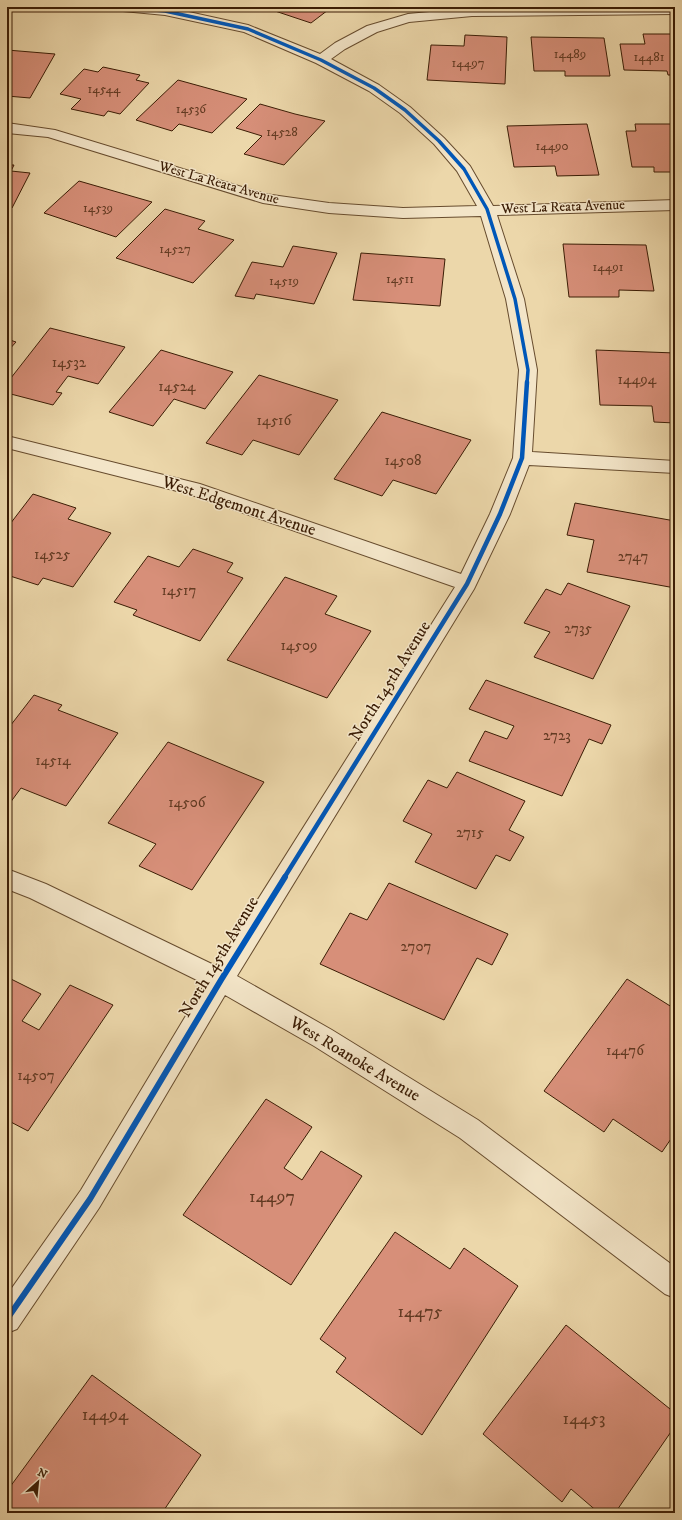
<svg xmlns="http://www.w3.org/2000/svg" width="682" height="1520" font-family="'IM FELL DW Pica',serif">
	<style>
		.building { fill: #d78f79; stroke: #3b1d05 }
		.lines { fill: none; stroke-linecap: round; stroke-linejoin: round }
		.minor-casing { stroke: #674c2e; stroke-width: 2 }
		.minor { fill: #f3e5c8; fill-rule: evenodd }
		.cycleway-far2-casing { stroke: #f3e5c8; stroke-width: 5.5 }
		.cycleway-far1-casing { stroke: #f3e5c8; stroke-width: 7 }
		.cycleway-casing { stroke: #f3e5c8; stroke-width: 8 }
		.cycleway-far2 { stroke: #0057b8; stroke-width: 3.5 }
		.cycleway-far1 { stroke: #0057b8; stroke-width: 4.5 }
		.cycleway { stroke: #0057b8; stroke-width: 6 }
		.labels { text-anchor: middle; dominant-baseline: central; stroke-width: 3; stroke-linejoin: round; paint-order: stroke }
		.far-number-label { font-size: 13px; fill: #623a22 }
		.far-street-label { font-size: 14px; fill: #3b1d05; stroke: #f3e5c8 }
		.number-label { font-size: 15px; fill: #623a22 }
		.street-label { font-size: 17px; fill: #3b1d05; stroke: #f3e5c8 }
		.near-number-label { font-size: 18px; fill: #623a22 }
	</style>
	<rect width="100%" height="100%" fill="#ecd7aa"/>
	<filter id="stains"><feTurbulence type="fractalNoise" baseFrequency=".005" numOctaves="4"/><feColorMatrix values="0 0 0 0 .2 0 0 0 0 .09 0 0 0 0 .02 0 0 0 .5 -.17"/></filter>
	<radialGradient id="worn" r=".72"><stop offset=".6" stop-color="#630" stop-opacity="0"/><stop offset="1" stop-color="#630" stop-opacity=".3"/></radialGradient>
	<g class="building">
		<path d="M263 7H332L311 23Z"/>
		<path d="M643 34H671L672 38H675V75H668L667 71 624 70 620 44H645Z"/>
		<path d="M465 35 507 37 505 84 427 80 431 45 464 46Z"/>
		<path d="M531 37 604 38 610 76H565V71H534Z"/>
		<path d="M7 50 55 54 30 98 7 96Z"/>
		<path d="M103 67 140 75 136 80 149 83 120 114 108 111 104 116 71 109 81 99 60 94 84 69 98 72Z"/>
		<path d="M178 80 247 99 212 133 179 124 172 131 136 120Z"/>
		<path d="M260 104 295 114 325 121 284 165 244 154 262 136 236 128Z"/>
		<path d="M587 124 599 175 557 176 555 166 514 167 507 126Z"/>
		<path d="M635 124H675V172H654V167H632L626 131H636Z"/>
		<path d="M7 165H14L11 171 30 173 12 208H7Z"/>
		<path d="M79 181 152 202 116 237 44 213Z"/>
		<path d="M165 209 205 221 198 229 234 240 193 283 116 258Z"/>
		<path d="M563 244 646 245 654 291 619 290V297H569Z"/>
		<path d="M293 246 337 253 314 304 256 294 254 299 235 296 252 262 283 267Z"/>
		<path d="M361 253 445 259 440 306 353 300Z"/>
		<path d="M50 328 125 347 98 384 68 376 56 392 62 393 53 405 7 393V383Z"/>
		<path d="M7 339 16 342 7 352Z"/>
		<path d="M161 350 233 372 205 409 174 399 153 426 109 412Z"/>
		<path d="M596 350 675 353V423L654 422 652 406 600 405Z"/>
		<path d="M259 375 338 400 299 455 253 440 242 455 206 443Z"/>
		<path d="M382 412 471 440 436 494 393 480 382 496 334 479Z"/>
		<path d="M33 494 76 508 68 519 111 533 73 587 43 578 38 585 7 575V528Z"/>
		<path d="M575 503 675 521V588L587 572 594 540 567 535Z"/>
		<path d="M193 549 233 563 227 572 243 578 200 641 133 615 137 610 114 602 148 556 179 567Z"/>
		<path d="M285 577 337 596 325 614 371 631 327 698 227 660Z"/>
		<path d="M568 583 630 606 593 679 534 657 550 632 524 623 546 589 561 595Z"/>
		<path d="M486 680 611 725 602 744 589 739 562 796 469 761 485 731 507 739 514 726 469 709Z"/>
		<path d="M34 695 62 705 58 710 118 733 66 806 21 788 7 807V730Z"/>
		<path d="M168 742 264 782 192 890 139 866 156 844 108 823Z"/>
		<path d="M457 772 525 801 509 830 524 837 510 861 496 855 476 889 415 862 432 834 403 821 428 780 447 788Z"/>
		<path d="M389 883 508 934 492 965 477 958 444 1020 320 964 350 913 367 920Z"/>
		<path d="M7 977 41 994 22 1021 39 1030 70 985 113 1005 28 1131 7 1120Z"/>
		<path d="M627 979 675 1009V1133L662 1152 613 1119 604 1132 544 1091Z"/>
		<path d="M266 1099 312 1127 284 1168 302 1180 321 1151 362 1176 291 1285 183 1215Z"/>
		<path d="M395 1232 450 1269 464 1248 518 1286 422 1435 336 1372 346 1358 320 1339Z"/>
		<path d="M566 1325 675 1413V1426L615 1513H599L571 1489 562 1502 483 1434Z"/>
		<path d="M92 1375 201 1455 162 1513H7V1491Z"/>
	</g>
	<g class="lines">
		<g class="minor-casing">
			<path id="minor" d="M116 7H166L248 25 320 54 335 43 367 26 408 14 472 8 675 7V14L472 16 409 22 377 32 345 49 331 59 379 85 410 107 444 138 470 166 493 206 675 200V210L497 215 524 299 537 370 532 452 675 461V473L529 465 510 514 474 589 237 976 332 1030 478 1120 675 1267V1298L665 1294 460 1138 314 1046 225 995 99 1208 17 1329 7 1333V1295L81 1190 205 984 30 898 7 889V869L46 884 216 966 455 587 189 494 7 448V436L200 484 461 574 490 514 513 458 519 370 506 299 481 216 403 218 329 213 263 203 48 137 7 133V123L55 130 265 194 329 203 403 208 477 206 457 171 434 144 400 113 369 91 316 63 244 32 165 15 123 11 118 10Z"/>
		</g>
		<use href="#minor" class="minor"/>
		<g class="cycleway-far2-casing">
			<path id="cycleway-far2" d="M123 7 165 11 248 29 321 60 374 88 405 110 439 141 464 169 487 209 515 299 528 370 527 383"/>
		</g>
		<g class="cycleway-far1-casing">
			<path id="cycleway-far1" d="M284 878 467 584 500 514 522 458 527 382"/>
		</g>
		<g class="cycleway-casing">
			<path id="cycleway" d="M7 1319 90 1199 221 980 285 877"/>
		</g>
		<use href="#cycleway-far2" class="cycleway-far2"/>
		<use href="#cycleway-far1" class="cycleway-far1"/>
		<use href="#cycleway" class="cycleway"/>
	</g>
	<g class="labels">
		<g class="far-number-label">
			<text x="570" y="54">14489</text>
			<text x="649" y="57">14481</text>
			<text x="468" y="63">14497</text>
			<text x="104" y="89">14544</text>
			<text x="191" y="109">14536</text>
			<text x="282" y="132">14528</text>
			<text x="552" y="146">14490</text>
			<text x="98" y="208">14539</text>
			<text x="175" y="249">14527</text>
			<text x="608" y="267">14491</text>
			<text x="400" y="279">14511</text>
			<text x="284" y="281">14519</text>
		</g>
		<g class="far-street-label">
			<text transform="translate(219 183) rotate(16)">West La Reata Avenue</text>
			<text transform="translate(563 207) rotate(-2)">West La Reata Avenue</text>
		</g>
		<g class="number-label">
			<text x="69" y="362">14532</text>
			<text x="637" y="379">14494</text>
			<text x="177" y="386">14524</text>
			<text x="274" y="420">14516</text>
			<text x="403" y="460">14508</text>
			<text x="52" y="554">14525</text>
			<text x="633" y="556">2747</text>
			<text x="179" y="590">14517</text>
			<text x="578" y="628">2735</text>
			<text x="299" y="645">14509</text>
			<text x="557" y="735">2723</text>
			<text x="53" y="760">14514</text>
			<text x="187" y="802">14506</text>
			<text x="470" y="832">2715</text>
			<text x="416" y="946">2707</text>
			<text x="625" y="1050">14476</text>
			<text x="36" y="1075">14507</text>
		</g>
		<g class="street-label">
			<text transform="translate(239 506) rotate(18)">West Edgemont Avenue</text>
			<text transform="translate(390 681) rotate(-58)">North 145th Avenue</text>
			<text transform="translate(219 957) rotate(-59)">North 145th Avenue</text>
			<text transform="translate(355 1059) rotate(31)">West Roanoke Avenue</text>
		</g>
		<g class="near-number-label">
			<text x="272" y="1197">14497</text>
			<text x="420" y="1312">14475</text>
			<text x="105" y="1415">14494</text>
			<text x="584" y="1419">14453</text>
		</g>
	</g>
	<rect width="682" height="1520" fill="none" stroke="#ecd7aa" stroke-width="24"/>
	<rect x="8" y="8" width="666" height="1504" fill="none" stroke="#3b1d05" stroke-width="2"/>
	<rect x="12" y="12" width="658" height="1496" fill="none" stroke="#3b1d05"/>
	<g transform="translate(38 1482) rotate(27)" stroke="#f3e5c8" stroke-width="3" paint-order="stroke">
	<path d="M0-3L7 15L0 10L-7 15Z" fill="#3b1d05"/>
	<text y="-6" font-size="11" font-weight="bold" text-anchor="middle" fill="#3b1d05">N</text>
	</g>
	<rect width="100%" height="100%" filter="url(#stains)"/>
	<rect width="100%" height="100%" fill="url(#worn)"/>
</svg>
